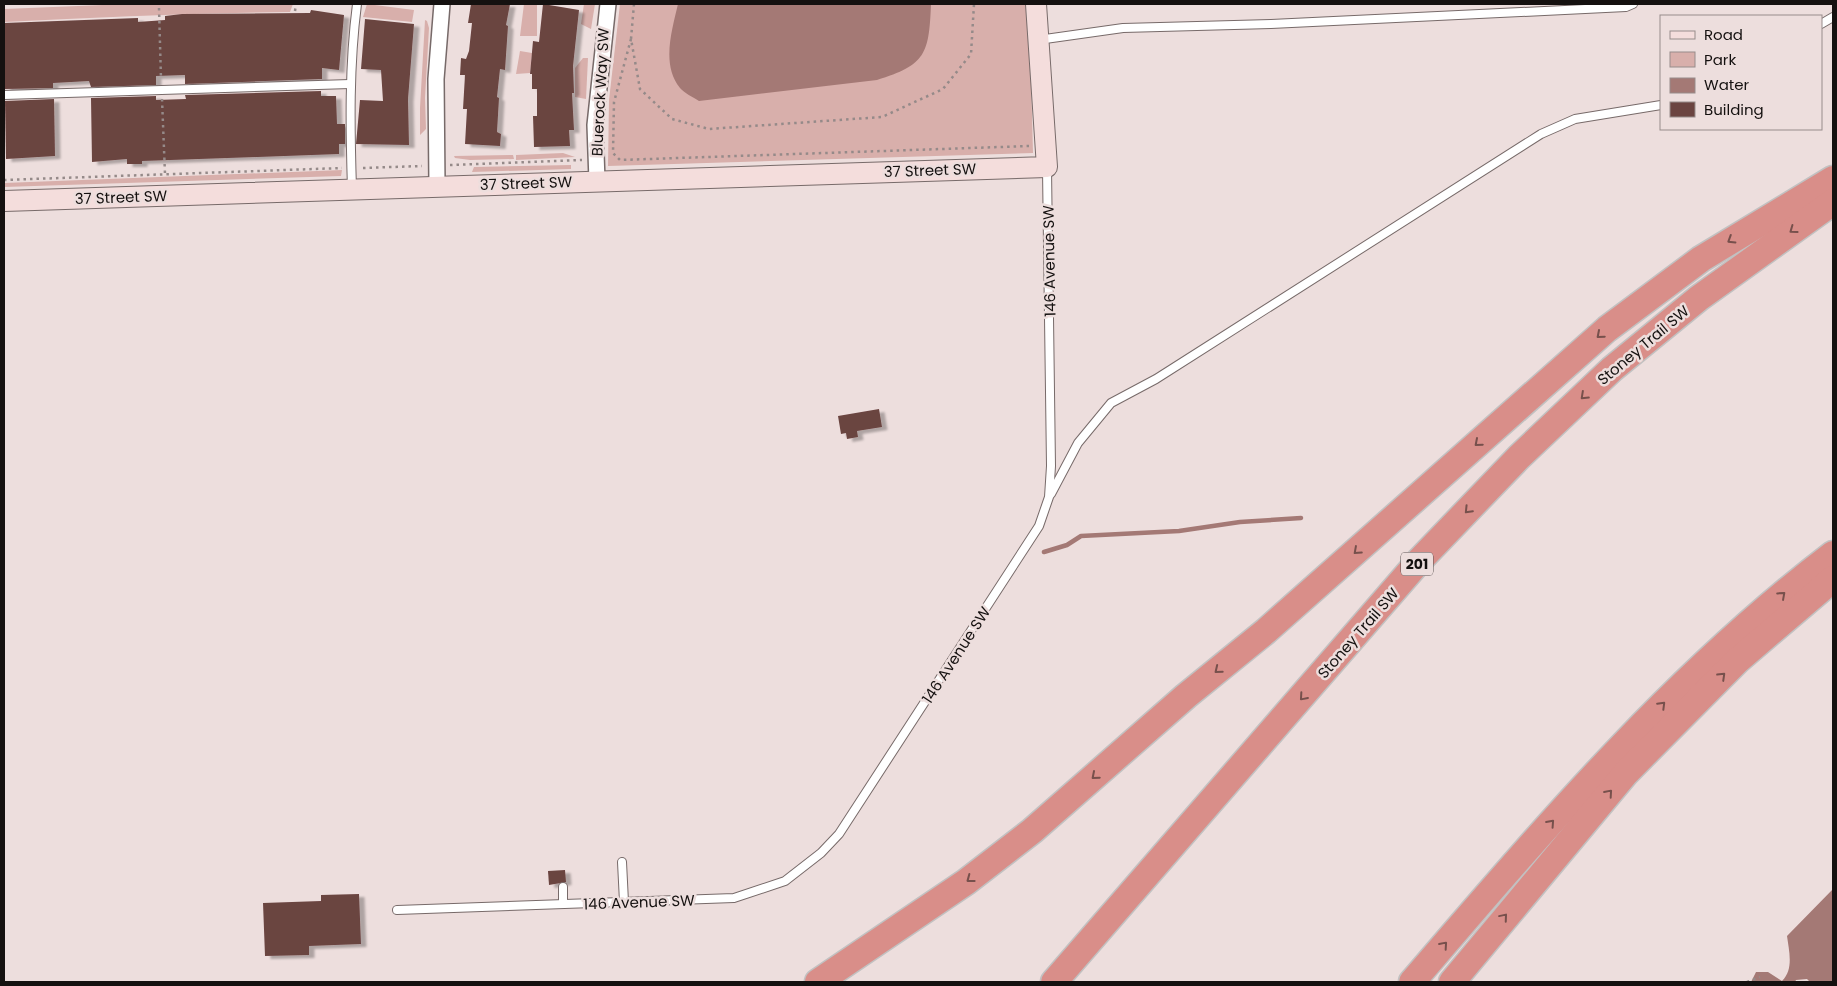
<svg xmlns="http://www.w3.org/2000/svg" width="1837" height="986" font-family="Poppins,sans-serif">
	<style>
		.green { fill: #d8afab }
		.water { fill: #a47975 }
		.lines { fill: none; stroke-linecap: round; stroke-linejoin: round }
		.stream { stroke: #a47975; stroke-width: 4.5 }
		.building { fill: #6b4441; filter: url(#shadow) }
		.lane-casing { stroke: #776a69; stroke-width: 10 }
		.street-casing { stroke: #776a69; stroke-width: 18 }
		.secondary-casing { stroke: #776a69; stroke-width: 22 }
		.highway-casing { stroke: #c2c1c1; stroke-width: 29 }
		.path { stroke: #958a89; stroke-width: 2.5; stroke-dasharray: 2.5 4; stroke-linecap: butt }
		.lane { stroke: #fff; stroke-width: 8 }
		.street { stroke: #fff; stroke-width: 15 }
		.secondary { stroke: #f4dddc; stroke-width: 20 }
		.highway { stroke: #d98e89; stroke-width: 26 }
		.oneway { stroke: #77504c }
		.labels { text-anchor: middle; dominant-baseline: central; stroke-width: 5; stroke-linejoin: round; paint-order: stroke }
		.shield { fill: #eddedd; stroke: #564e4e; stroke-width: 1 }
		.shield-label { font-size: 14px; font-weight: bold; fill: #151110 }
		.street-label { font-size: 15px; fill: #151110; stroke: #eddedd }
	</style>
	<defs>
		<filter id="shadow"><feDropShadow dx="5.5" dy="3" stdDeviation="1" flood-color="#0004"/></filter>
	</defs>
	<rect width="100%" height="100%" fill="#eddedd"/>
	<g class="green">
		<path d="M127 4H293L290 12C195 13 99 17 4 22V9Z"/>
		<path d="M367 4 414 10 412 22 363 17Z"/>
		<path d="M524 4H537V36H520Z"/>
		<path d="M584 4H595L591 29 581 24Z"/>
		<path d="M620 4H1029L1033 153 608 166 609 100Z"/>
		<path d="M425 20 427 21 429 28 425 98 426 129 420 135V108Z"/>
		<path d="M520 51 532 53 530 73 516 74Z"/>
		<path d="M583 58H588L586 99 575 97V68Z"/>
		<path d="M563 153 575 157 516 160V155Z"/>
		<path d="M513 155 514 159 470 160 455 158 454 156Z"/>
		<path d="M571 165V169L472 172 474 167Z"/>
		<path d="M342 170 341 176 4 187V183Z"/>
	</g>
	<g class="water">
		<path d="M678 4H931C929 54 926 65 877 80L699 101C693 97 684 93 680 88 661 65 672 30 678 4Z"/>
		<path d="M1833 889V982H1810L1807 979 1796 980 1795 982H1751L1756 972H1768L1782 981C1794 969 1789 951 1787 936Z"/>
	</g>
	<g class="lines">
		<path class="stream" d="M1044 552 1067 545 1081 536 1179 531 1240 522 1301 518"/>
	</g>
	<g class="building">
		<path d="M471 4H510L506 25 508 26 505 70 500 69 497 97 499 98 497 132 501 134 500 146 465 144 467 109H463L465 75H460L461 58 466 59 469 51 472 23H468Z"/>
		<path d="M543 4 579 10 573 66 574 93H572L574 130H569L570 146 534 147 533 116H537V89H532V74H530L533 41 539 42Z"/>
		<path d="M311 10 344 15 339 70 322 68V79L185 84V75L156 76V85L91 87 89 81 53 83V88L5 89 4 23 138 18V22L165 20V16L182 14 310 13Z"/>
		<path d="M365 19 414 24 408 99 409 145 356 144 360 100 383 101 381 70 361 69Z"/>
		<path d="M321 91V96H336L337 124H345V144H339V154L142 161V164H127V159L92 162 91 98 156 96V100L186 99 185 95Z"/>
		<path d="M54 99 55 156 6 159 5 101Z"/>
		<path d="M879 409 882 427 857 431 858 437 847 439 846 433 841 434 838 416Z"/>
		<path d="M565 870 566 882 549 885 548 871Z"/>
		<path d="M359 894 361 944 309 946V955L265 956 263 903 321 901V895Z"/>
	</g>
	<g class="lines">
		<g class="lane-casing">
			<g id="lane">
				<path d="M1821 24 1833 17"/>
				<path d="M1038 40 1123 28 1271 24 1626 7 1633 4"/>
				<path d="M4 95 350 84"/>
				<path d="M352 189C350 126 349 66 357 4"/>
				<path d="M1051 494 1078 443 1111 403 1156 379 1541 134 1575 119 1661 105"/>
				<path d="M622 862 624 902"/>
				<path d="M563 887V904"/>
				<path d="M397 910 734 898 785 881 821 853 839 834 1039 526 1049 497 1051 466 1047 169"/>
			</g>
		</g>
		<g class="street-casing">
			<g id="street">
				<path d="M597 181 595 125 608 4"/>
				<path d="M437 186 436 79 442 4"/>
			</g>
		</g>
		<g class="secondary-casing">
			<path id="secondary" d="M4 201 1047 167 1036 4"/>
		</g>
		<g class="highway-casing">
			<g id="highway">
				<path d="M818 982 966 882 1032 831 1186 696 1266 631 1607 329 1701 259 1833 179"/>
				<path d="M1054 982 1420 560 1519 457 1612 369 1699 298 1833 202"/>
				<path d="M1412 982C1543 830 1673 676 1833 554"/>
				<path d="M1452 982 1626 773 1737 661 1833 579"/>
			</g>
		</g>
		<g class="path">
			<path d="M634 4 631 39 640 89 672 119 709 129 882 117 943 89 971 54 974 4"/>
			<path d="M159 8 161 79"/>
			<path d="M295 11 296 4"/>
			<path d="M631 39 614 102 613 153 620 160 1029 146"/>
			<path d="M162 99 165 174"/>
			<path d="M450 165 582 160"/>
			<path d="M363 168 422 166"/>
			<path d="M4 180 342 168"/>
			<path d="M1747 982 1760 977"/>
		</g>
		<use href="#lane" class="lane"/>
		<use href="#street" class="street"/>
		<use href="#secondary" class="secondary"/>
		<use href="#highway" class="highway"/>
	</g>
	<defs><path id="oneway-chevron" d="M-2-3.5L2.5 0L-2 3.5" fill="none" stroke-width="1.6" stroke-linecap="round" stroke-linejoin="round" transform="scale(1.25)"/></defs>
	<g class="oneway">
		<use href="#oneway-chevron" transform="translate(1793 230) rotate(144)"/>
		<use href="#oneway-chevron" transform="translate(1731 240) rotate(148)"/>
		<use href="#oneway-chevron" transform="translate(1600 335) rotate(139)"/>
		<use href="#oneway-chevron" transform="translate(1584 396) rotate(137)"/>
		<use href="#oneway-chevron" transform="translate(1478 443) rotate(139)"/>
		<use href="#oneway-chevron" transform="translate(1468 510) rotate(134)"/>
		<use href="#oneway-chevron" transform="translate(1357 551) rotate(138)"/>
		<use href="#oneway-chevron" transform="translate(1782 595) rotate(-42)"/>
		<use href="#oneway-chevron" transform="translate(1218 670) rotate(141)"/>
		<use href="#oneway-chevron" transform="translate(1722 676) rotate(-44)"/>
		<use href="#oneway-chevron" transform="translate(1303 697) rotate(131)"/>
		<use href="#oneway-chevron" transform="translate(1662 705) rotate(-45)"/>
		<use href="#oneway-chevron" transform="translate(1095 776) rotate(139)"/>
		<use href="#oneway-chevron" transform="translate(1609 793) rotate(-49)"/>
		<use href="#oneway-chevron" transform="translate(1551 823) rotate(-48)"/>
		<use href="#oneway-chevron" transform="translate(970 879) rotate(143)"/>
		<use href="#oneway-chevron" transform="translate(1504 917) rotate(-50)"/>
		<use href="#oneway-chevron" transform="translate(1444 945) rotate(-49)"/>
	</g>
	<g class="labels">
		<rect class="shield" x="1401" y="552.5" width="32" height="23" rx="4"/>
		<g class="shield-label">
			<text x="1417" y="564">201</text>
		</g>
		<g class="street-label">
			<text transform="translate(600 92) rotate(-87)">Bluerock Way SW</text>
			<text transform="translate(930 170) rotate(-2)">37 Street SW</text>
			<text transform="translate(526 183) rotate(-2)">37 Street SW</text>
			<text transform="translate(121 197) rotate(-2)">37 Street SW</text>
			<text transform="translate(1049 261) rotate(-91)">146 Avenue SW</text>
			<text transform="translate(1643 345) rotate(-40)">Stoney Trail SW</text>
			<text transform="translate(1358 633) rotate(-49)">Stoney Trail SW</text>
			<text transform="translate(956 655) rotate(-57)">146 Avenue SW</text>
			<text transform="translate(639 902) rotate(-2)">146 Avenue SW</text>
		</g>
	</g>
	<rect width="1837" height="986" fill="none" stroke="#151110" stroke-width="10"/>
	<rect x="1660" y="15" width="162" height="115" fill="#eddedd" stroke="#978c8b"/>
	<rect x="1670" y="31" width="25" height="8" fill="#f4dddc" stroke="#978c8b"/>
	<text x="1704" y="40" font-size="15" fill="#151110">Road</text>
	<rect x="1670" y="52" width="25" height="15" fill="#d8afab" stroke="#978c8b"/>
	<text x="1704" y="65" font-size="15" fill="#151110">Park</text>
	<rect x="1670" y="78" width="25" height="15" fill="#a47975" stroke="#978c8b"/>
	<text x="1704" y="90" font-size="15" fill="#151110">Water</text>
	<rect x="1670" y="102" width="25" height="15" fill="#6b4441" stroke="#978c8b"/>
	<text x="1704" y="115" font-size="15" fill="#151110">Building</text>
</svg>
